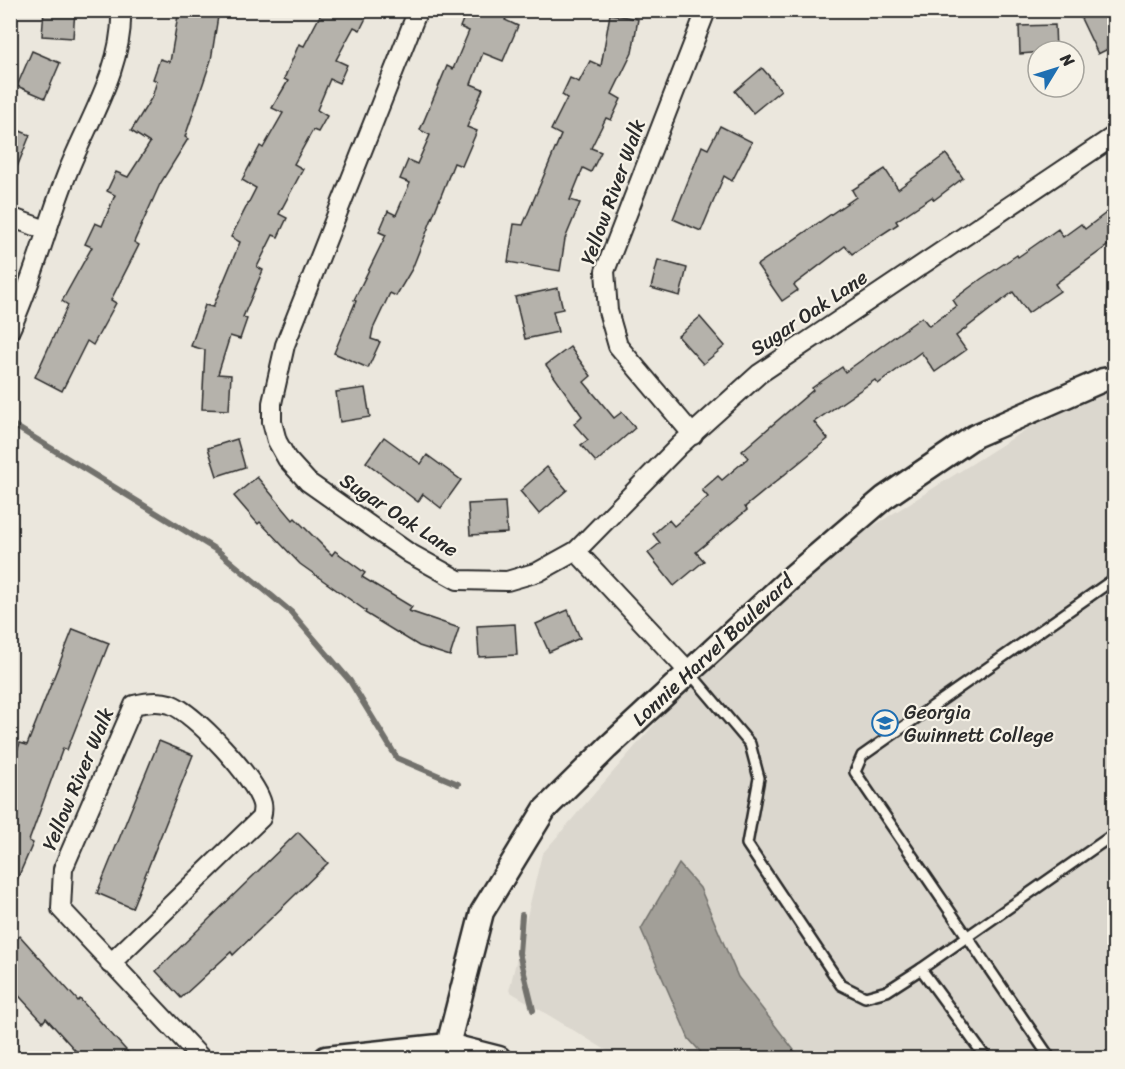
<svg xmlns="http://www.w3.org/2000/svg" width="1125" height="1069" font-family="Sriracha,sans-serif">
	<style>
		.built { fill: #dbd7ce }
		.water { fill: #a29f98; stroke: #72716c; stroke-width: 1.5 }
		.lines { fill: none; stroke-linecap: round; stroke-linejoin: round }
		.stream { stroke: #72716c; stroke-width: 6 }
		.building { fill: #b5b2ab; stroke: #2b2b2b; stroke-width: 1.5 }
		.service-casing { stroke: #2b2b2b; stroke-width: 14 }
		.minor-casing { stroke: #2b2b2b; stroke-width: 22 }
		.tertiary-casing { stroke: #2b2b2b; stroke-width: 27 }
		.service { stroke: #f7f3e8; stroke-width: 9 }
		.minor { stroke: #f7f3e8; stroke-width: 18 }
		.tertiary { stroke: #f7f3e8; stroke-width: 22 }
		.labels { text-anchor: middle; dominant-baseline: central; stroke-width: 4.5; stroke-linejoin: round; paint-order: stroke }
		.street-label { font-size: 20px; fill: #2b2b2b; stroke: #f7f3e8 }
		.poi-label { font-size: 20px; fill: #2b2b2b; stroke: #f7f3e8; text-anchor: start }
	</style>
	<rect width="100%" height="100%" fill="#ebe7dd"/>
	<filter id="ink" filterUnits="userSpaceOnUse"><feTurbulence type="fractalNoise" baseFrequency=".0167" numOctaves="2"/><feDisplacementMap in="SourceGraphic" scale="12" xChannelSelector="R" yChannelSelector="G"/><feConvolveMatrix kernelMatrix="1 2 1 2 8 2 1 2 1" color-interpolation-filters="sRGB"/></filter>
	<g filter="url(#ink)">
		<path class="built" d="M1114 374V1058H619L509 991 542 854 769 592Z"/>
		<path class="water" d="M679 864 700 888 738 977 800 1058H706L689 1039 641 929Z"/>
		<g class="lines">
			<g class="stream">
				<path d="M10 423 218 551 291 612 350 681 397 758 458 784"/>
				<path d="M522 915 519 953 533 1010"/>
			</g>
		</g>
		<g class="building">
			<path d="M44 10H75L73 38 42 36Z"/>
			<path d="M179 10H219L211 60 185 137 188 139 160 184 134 242 139 245 111 300 116 303 93 345 87 341 62 391 35 377 68 305 62 301 92 247 85 244 95 223 102 226 115 195 107 191 116 172 128 177 150 143 131 131 152 97 157 81 153 79 160 59 170 62Z"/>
			<path d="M323 10H370L360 30 354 27 336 60 347 65 339 83 330 79 317 110 327 116 318 132 313 130 294 164 303 169 279 214 287 218 278 237 273 235 257 267 263 270 243 317 247 319 240 339 230 336 218 374 231 375 229 410 202 409 205 350 191 346 205 305 213 307 240 242 231 237 256 188 242 180 260 146 263 148 283 113 272 108 288 81 284 79 299 44 304 46Z"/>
			<path d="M467 10H511L505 20 518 26 503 61 483 53 471 84 483 89 467 127 477 131 462 166 454 163 412 269 396 296 390 293 373 329 371 339 380 342 368 368 334 353 356 301 354 300 386 235 379 232 388 211 396 215 410 183 400 179 408 160 417 164 430 135 420 130 447 66 453 69 469 31 460 27Z"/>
			<path d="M1077 10H1114V46L1098 54Z"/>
			<path d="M610 14 638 19 632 53 612 94 621 99 611 120 606 118 591 148 601 152 591 172 583 168 570 200 580 203 565 239 560 271 508 262 514 224 523 225 561 135 551 130 567 98 562 95 570 78 579 82 590 61 601 66Z"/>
			<path d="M1055 25 1056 51 1020 54 1019 26Z"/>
			<path d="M32 51 60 63 45 98 17 86Z"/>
			<path d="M762 68 781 90 753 113 735 91Z"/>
			<path d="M720 126 752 142 732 181 724 176 701 231 673 219 702 146 708 149Z"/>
			<path d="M10 127 30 135 11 182H10Z"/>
			<path d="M946 154 963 178 934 200 932 197 896 221 898 224 852 254 845 246 794 285 798 290 782 301 757 265 856 197 852 190 885 169 898 189Z"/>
			<path d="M1114 207V241L1055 284 1060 291 1028 313 1013 292 956 336 966 350 935 372 921 352 878 384 875 380 814 422 828 439 745 507 747 510 696 552 704 561 674 586 648 553 660 543 653 534 669 520 674 526 708 497 702 490 718 476 722 480 748 458 742 451 813 390 812 388 842 367 845 372 922 317 929 326 957 306 953 300 981 279 1017 255 1018 257 1058 229 1063 237 1081 224 1085 229Z"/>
			<path d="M658 260 687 268 680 296 651 288Z"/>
			<path d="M558 288 563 309 553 311 558 332 525 339 515 297Z"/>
			<path d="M700 317 725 346 703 364 678 336Z"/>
			<path d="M570 347 591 376 584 382 614 418 622 412 635 428 596 462 581 445 588 440 574 424 582 416 546 365Z"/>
			<path d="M365 388 370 417 340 422 336 392Z"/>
			<path d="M384 437 421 464 427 455 461 480 441 508 423 494 418 502 366 462Z"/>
			<path d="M237 439 245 467 217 476 208 448Z"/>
			<path d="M547 467 567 490 539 514 520 491Z"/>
			<path d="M257 477 293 520 295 518 332 555 335 551 365 573 362 577 412 607 409 611 459 628 450 656 419 646 365 613 366 611 300 564 260 522 258 524 234 496Z"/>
			<path d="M505 502 507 533 470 535 468 504Z"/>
			<path d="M568 610 580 638 549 652 536 624Z"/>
			<path d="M515 624 517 655 479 657 477 626Z"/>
			<path d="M73 629 109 643 67 750 63 748 29 841 33 843 10 896V770L20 743 27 745Z"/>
			<path d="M159 741 193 755 132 908 97 893Z"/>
			<path d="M298 832 328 863 233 955 231 952 181 998 156 971Z"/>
			<path d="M20 936 78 1001 80 999 134 1059H83L46 1018 43 1022 10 986V945Z"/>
		</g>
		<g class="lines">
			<g class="service-casing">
				<g id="service">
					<path d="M690 673 750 744 759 778 747 844 841 985 865 997 887 991 921 969 986 1058"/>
					<path d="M921 969 1114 834"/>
					<path d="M1050 1058 855 772 862 756 1114 579"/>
				</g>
			</g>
			<g class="minor-casing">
				<g id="minor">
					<path d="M418 10 285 345 272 403V422L277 441 287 459 308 482 409 553 458 580 507 581 538 572 576 551 680 445 759 374 1114 136"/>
					<path d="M10 217 46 230"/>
					<path d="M10 330C33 281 46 228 65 179 85 125 124 69 121 10"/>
					<path d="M693 435 618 346 608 311 605 271 704 16"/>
					<path d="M576 551 690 673"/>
					<path d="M110 964 261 818C262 814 263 808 262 804 256 779 195 713 170 704 158 700 146 702 134 705L63 869 61 909 201 1058"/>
				</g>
			</g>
			<g class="tertiary-casing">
				<g id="tertiary">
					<path d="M448 1045 482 912 545 809 607 748 794 575 884 498 975 436 1103 380 1114 378"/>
					<path d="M326 1058 448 1045 499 1058"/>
				</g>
			</g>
			<use href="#service" class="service"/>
			<use href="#minor" class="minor"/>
			<use href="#tertiary" class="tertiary"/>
		</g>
	</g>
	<defs>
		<g id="university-ring" transform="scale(1.35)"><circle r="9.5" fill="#f7f3e8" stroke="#1f6fb2" stroke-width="1.5"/><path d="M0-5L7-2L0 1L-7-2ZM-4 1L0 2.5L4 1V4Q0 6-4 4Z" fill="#1f6fb2"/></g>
	</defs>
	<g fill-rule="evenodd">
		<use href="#university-ring" x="885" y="723"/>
	</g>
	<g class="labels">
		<g class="street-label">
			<text transform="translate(613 192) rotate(-70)">Yellow River Walk</text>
			<text transform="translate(809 313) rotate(-34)">Sugar Oak Lane</text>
			<text transform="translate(399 515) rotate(33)">Sugar Oak Lane</text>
			<text transform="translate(713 650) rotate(-43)">Lonnie Harvel Boulevard</text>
			<text transform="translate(78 779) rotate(-67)">Yellow River Walk</text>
		</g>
		<g class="poi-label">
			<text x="904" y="712">Georgia<tspan x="904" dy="23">Gwinnett College</tspan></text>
		</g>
	</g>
	<rect width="1125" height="1069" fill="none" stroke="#f7f3e8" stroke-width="36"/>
	<rect x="18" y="18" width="1089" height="1033" fill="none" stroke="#2b2b2b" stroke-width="2" filter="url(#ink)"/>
	<g transform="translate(1056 69) rotate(52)"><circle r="28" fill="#f7f3e8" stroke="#a5a39c" stroke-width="1.5"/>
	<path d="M0-4.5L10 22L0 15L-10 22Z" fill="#1f6fb2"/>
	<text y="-9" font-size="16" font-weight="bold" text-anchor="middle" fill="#2b2b2b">N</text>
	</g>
</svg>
